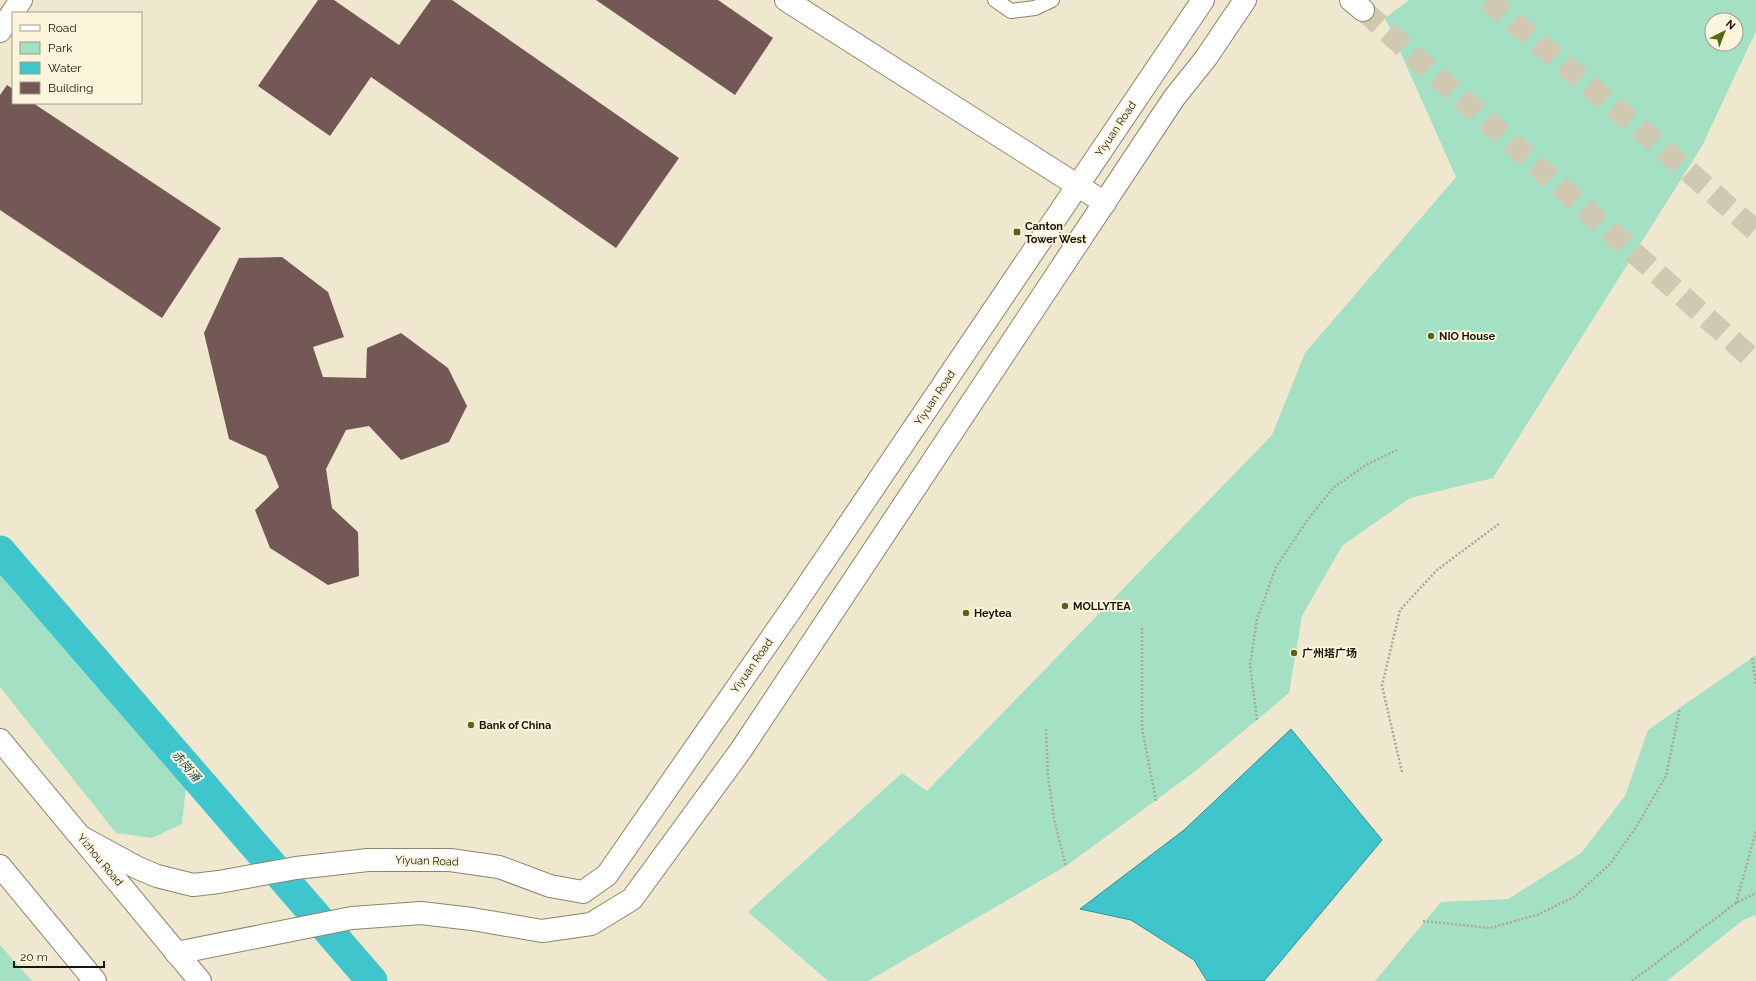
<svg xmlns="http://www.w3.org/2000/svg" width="1756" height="981" font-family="Raleway,'Noto Sans SC',sans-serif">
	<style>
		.green { fill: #a4e1c4; fill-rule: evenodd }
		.water { fill: #3fc6cd; stroke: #339193 }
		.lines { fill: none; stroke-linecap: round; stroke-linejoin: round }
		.canal { stroke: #3fc6cd; stroke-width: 31 }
		.building { fill: #735856 }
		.minor-tunnel { stroke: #d0c8b1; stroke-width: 22; stroke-dasharray: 22 11; stroke-linecap: butt }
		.service-casing { stroke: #8b846c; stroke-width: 16 }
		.minor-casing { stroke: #8b846c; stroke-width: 24 }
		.tertiary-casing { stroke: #8b846c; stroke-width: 24 }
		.secondary-casing { stroke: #8b846c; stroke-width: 24 }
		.path { stroke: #aea793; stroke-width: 2.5; stroke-dasharray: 2 2; stroke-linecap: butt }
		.service { stroke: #fff; stroke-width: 14 }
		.minor { stroke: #fff; stroke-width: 22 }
		.tertiary { stroke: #fff; stroke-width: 22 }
		.secondary { stroke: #fff; stroke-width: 22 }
		.poi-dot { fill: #526816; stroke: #fdf5db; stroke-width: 1.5 }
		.labels { text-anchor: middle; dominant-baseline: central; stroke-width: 4; stroke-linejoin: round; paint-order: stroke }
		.street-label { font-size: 11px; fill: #18150c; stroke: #fdf5db }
		.poi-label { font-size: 11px; font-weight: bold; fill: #18150c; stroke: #fdf5db; text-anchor: start }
		.water-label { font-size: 12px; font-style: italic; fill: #185053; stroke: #fdf5db }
	</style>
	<rect width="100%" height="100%" fill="#f0e8ce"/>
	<g class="green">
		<path d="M1409 0H1756V31L1702 146 1493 478 1410 498 1342 546 1302 616 1289 693 1193 773 1066 866 868 981H828L748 912 902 773 927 791 1272 435 1305 353 1456 177 1385 18ZM1712 20H1736V44H1712Z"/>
		<path d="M0 572 186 787 182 824 152 838 116 833 0 687Z"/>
		<path d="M1756 655V915L1743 920 1667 981H1375L1441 902 1508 899 1581 853 1625 796 1648 730Z"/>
		<path d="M0 945 32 981H0Z"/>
	</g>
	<path class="water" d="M1291 729 1382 840 1264 981H1207L1194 960 1131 920 1080 909 1184 830Z"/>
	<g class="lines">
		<path class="canal" d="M0 551 372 981"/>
	</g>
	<g class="building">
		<path d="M318 0H334L399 45 431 0H452L679 158 616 248 371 77 330 136 258 86Z"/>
		<path d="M596 0H718L773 38 735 95Z"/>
		<path d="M7 85 13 89V103H33L221 228 162 318 0 210V95Z"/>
		<path d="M282 257 328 292 344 337 313 347 323 377 366 378 367 348 401 333 448 368 467 406 449 442 401 460 369 426 346 430 326 469 332 508 358 532 359 576 328 585 270 548 255 510 279 487 266 456 229 439 204 333 239 258Z"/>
	</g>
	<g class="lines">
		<g class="minor-tunnel">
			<path d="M1488 0 1645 133 1756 231"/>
			<path d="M1363 10 1756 362"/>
		</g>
		<g class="service-casing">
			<path id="service" d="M995 0 1011 11 1035 8 1052 0"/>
		</g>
		<g class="minor-casing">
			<g id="minor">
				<path d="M786 0 1105 203"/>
				<path d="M1351 0 1363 10"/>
				<path d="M0 31 21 0"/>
			</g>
		</g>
		<g class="tertiary-casing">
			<g id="tertiary">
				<path d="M81 837 138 868 157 876 193 885 219 882 296 868 368 860H450L499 867 550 886 583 892 607 875 795 604 1203 0"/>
				<path d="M176 953 352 918 421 913 472 919 542 931 591 924 632 899 741 750 1174 98 1206 58 1245 0"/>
			</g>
		</g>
		<g class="secondary-casing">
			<g id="secondary">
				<path d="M0 740 200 981"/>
				<path d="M0 866 95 981"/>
			</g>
		</g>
		<g class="path">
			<path d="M1142 628V728L1156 801"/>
			<path d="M1752 658 1756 686"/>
			<path d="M1257 720 1250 665 1257 619 1276 567 1308 519 1334 487 1366 465 1397 450"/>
			<path d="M1046 729 1048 776 1054 819 1066 866"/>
			<path d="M1402 772 1382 686 1400 610 1437 570 1500 523"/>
			<path d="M1736 903 1756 831"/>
			<path d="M1423 921 1490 928 1537 915 1574 897 1611 863 1638 824 1666 776 1680 708"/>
			<path d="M1632 981 1736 903 1756 893"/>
		</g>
		<use href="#service" class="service"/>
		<use href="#minor" class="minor"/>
		<use href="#tertiary" class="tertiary"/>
		<use href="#secondary" class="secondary"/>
	</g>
	<g class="poi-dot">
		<rect x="1013" y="228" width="8" height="8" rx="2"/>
		<circle cx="1431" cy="336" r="4"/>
		<circle cx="1065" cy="606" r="4"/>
		<circle cx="966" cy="613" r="4"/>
		<circle cx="1294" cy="653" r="4"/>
		<circle cx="471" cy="725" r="4"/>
	</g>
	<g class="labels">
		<g class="street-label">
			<text transform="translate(1116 129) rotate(-56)">Yiyuan Road</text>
			<text transform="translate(935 398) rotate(-56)">Yiyuan Road</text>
			<text transform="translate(752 666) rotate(-55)">Yiyuan Road</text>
			<text transform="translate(100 860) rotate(50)">Yizhou Road</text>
			<text transform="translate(427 861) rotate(2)">Yiyuan Road</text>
		</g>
		<g class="poi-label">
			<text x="1025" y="226">Canton<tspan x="1025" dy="13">Tower West</tspan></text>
			<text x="1439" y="336">NIO House</text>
			<text x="1073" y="606">MOLLYTEA</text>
			<text x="974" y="613">Heytea</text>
			<text x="1302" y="653">广州塔广场</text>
			<text x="479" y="725">Bank of China</text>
		</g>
		<g class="water-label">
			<text transform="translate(186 766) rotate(49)">赤岗涌</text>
		</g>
	</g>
	<rect x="12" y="12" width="130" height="92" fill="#fdf5db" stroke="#a19b88"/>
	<rect x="20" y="25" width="20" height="6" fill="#ffffff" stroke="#a19b88"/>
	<text x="48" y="32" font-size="12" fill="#18150c">Road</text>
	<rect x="20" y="42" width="20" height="12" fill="#a4e1c4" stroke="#a19b88"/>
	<text x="48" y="52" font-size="12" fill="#18150c">Park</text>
	<rect x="20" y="62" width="20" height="12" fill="#3fc6cd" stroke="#a19b88"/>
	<text x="48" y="72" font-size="12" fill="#18150c">Water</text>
	<rect x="20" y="82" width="20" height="12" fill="#735856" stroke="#a19b88"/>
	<text x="48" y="92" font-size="12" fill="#18150c">Building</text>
	<g transform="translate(1724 32) rotate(42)"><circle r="19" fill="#fdf5db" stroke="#a19b88"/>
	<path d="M0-3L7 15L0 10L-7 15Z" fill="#526816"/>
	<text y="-6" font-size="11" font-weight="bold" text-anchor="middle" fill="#18150c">N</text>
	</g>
	<path d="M14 961v6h90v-6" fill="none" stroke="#18150c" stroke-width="2"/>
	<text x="20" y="961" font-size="12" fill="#18150c" stroke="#fdf5db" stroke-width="3" paint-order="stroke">20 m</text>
</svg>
